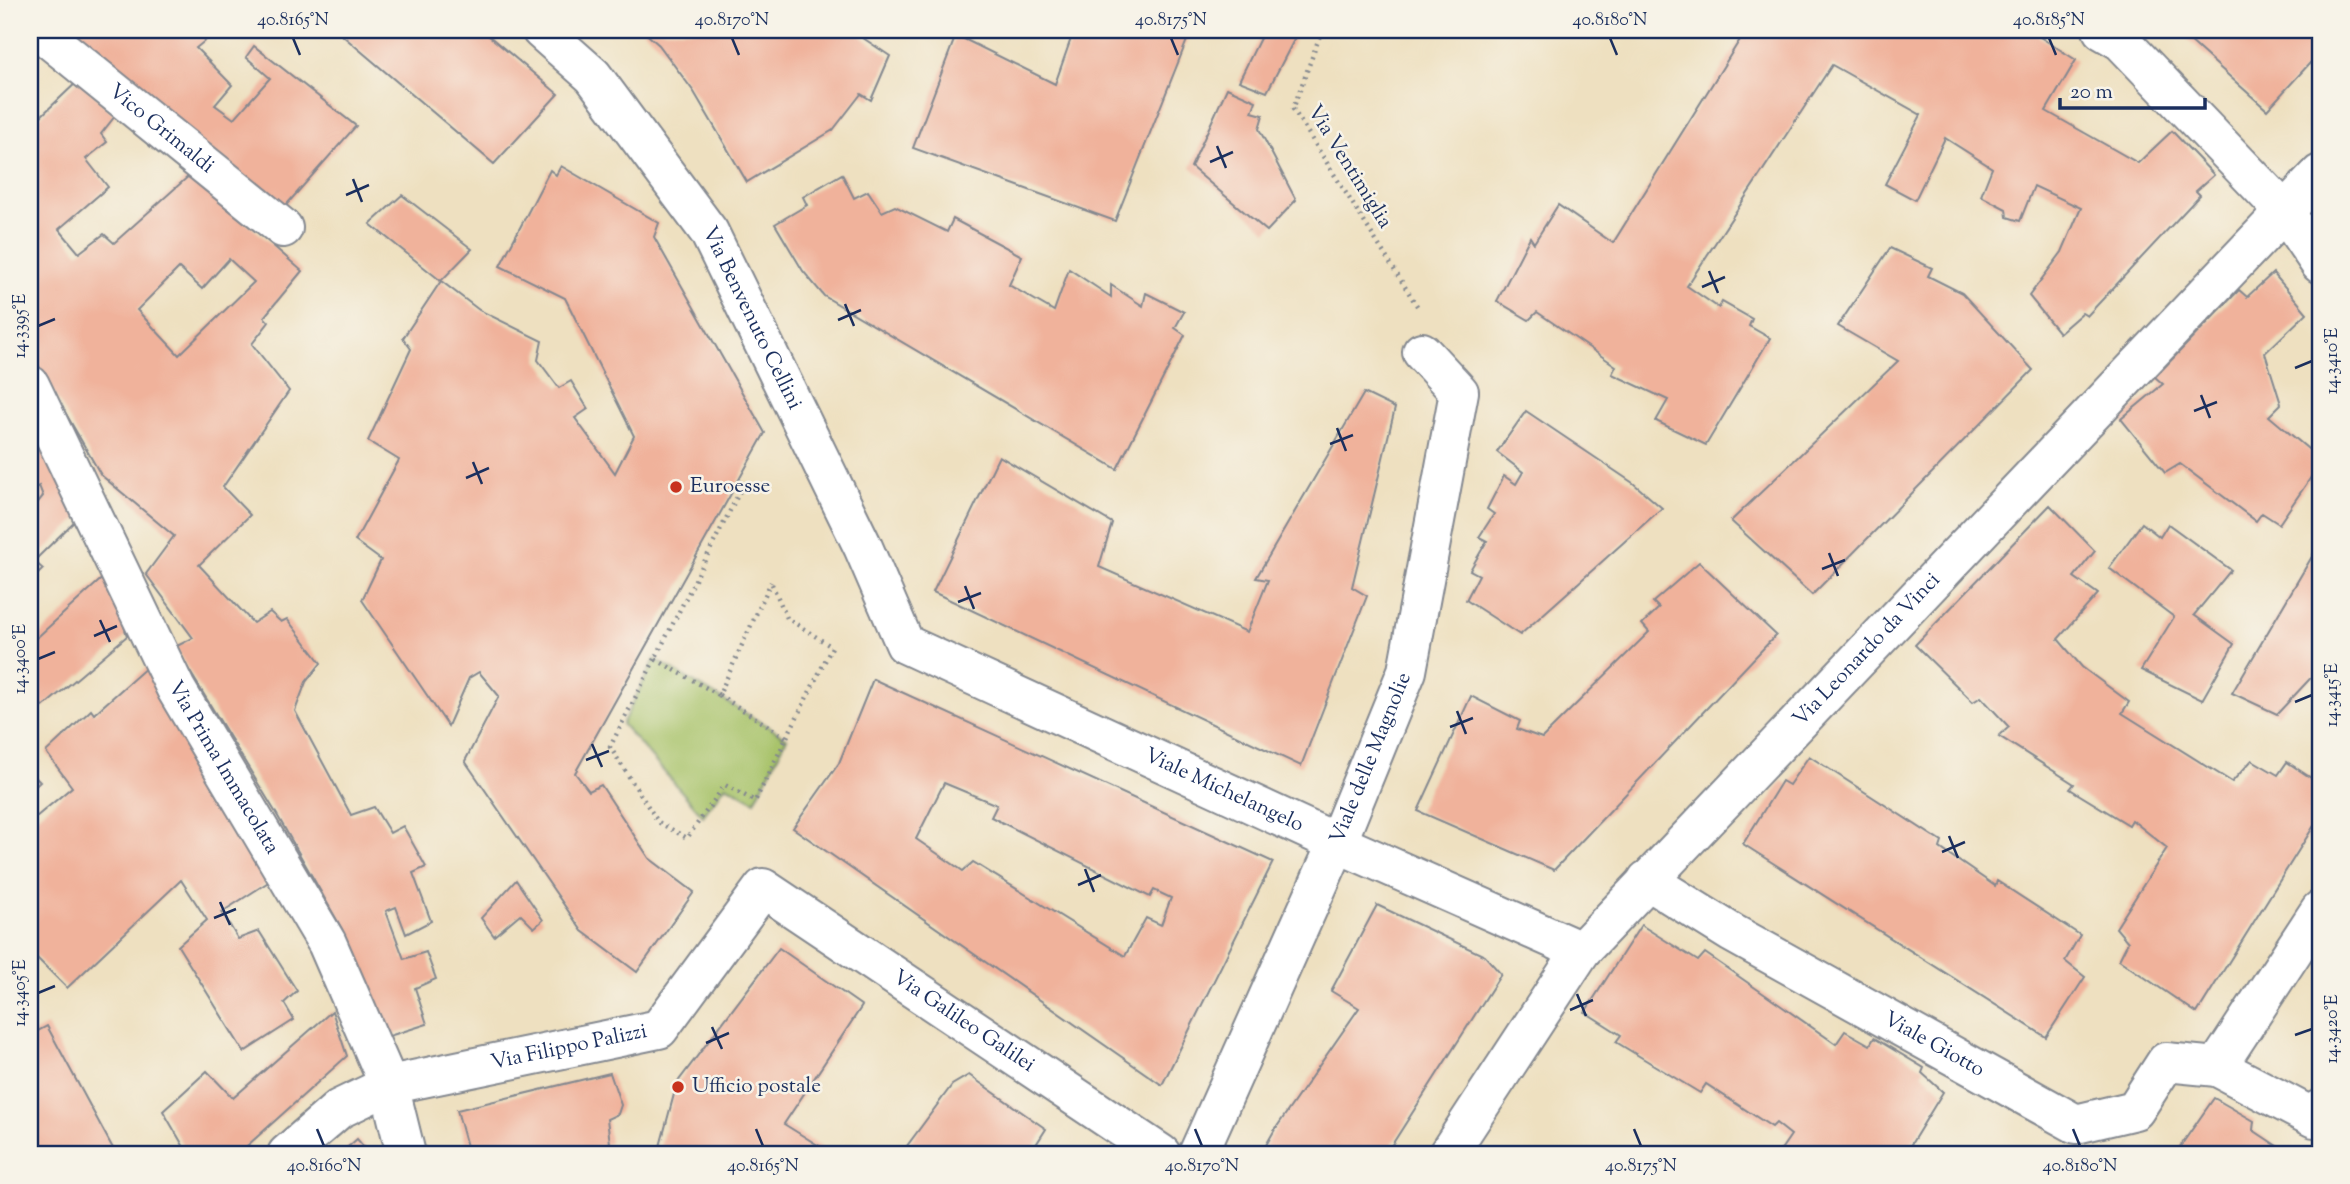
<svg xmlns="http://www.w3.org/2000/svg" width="2350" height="1184" font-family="'Sorts Mill Goudy',serif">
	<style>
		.green { fill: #a8c36a; stroke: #627964; stroke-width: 2 }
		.building { fill: #f0b29b; fill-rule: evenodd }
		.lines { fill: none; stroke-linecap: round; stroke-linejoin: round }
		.minor-casing { stroke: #84888f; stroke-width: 42 }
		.path { stroke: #84888f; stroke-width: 4.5; stroke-dasharray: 2 5; stroke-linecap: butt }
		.minor { stroke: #fff; stroke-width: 38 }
		.ticks { fill: none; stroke: #1b2f5e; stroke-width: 2.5 }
		.poi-dot { fill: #c8321e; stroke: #f7f3e8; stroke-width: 2.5 }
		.labels { text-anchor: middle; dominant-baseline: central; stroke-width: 5; stroke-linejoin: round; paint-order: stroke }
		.street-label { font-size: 21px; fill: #1b2f5e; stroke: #f7f3e8 }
		.poi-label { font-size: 21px; fill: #1b2f5e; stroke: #f7f3e8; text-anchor: start }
		.neatline { fill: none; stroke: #1b2f5e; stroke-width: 2.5 }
		.ticks-label { font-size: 18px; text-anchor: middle; fill: #1b2f5e }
	</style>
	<rect width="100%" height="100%" fill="#f7f3e8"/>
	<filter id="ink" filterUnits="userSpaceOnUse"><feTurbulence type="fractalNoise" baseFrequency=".0143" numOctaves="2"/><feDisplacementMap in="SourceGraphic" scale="14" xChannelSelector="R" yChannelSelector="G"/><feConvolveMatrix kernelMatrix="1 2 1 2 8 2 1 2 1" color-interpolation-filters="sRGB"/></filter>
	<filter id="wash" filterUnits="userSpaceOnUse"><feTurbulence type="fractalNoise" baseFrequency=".00686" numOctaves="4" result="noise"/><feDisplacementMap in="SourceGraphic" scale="28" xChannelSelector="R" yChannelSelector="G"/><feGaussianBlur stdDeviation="1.57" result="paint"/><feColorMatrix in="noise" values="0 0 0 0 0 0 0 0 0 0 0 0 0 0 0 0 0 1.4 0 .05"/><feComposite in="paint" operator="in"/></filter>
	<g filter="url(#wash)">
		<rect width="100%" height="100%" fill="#eee0c0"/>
		<path class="green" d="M655 659 787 738 755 801 726 785 703 816 622 724Z"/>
		<g id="blocks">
			<g class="building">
				<path d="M59 30H141L147 35 152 30H197L206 40 196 48 232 85 215 105 234 119 270 78 246 57 254 46 356 126 280 212Z"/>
				<path d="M336 30H482L558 94 494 164Z"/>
				<path d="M642 30H851L890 56 871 100 861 94 833 130 747 182 694 92 659 45Z"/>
				<path d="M1074 30H1191L1115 221 913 148 956 35 1055 84Z"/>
				<path d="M1264 30H1285L1297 34 1267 92 1239 81Z"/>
				<path d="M1746 30H2029L2076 60 2046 111 2138 163 2172 131 2214 175 2196 191 2200 195 2087 316 2082 313 2059 333 2029 296 2062 252 2081 208 2034 186 2020 221 2007 217 2006 209 1981 196 1992 168 1945 138 1915 200 1885 184 1921 115 1832 65 1687 286 1719 308 1722 302 1752 319 1749 326 1770 338 1706 445 1656 421 1668 400 1612 374 1616 366 1537 312 1529 320 1497 301 1530 237 1534 243 1558 205 1613 243Z"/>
				<path d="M2178 30H2320V52L2267 110Z"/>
				<path d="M79 80 115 116 101 134 107 142 86 159 108 187 59 229 79 253 104 234 114 243 191 174 302 271 264 317 269 322 252 344 289 391 223 487 250 515 199 565 253 623 270 612 281 622 287 619 321 663 306 682 295 711 351 815 374 807 390 833 403 826 426 867 413 873 431 921 406 934 396 907 386 911 404 959 426 952 436 979 415 988 427 1024 386 1037 342 929 276 813 175 647 193 638 146 574 174 536 101 475 30 351V107L40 117ZM229 259 254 282 179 355 137 310 179 268 202 289Z"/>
				<path d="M1227 88 1256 101 1252 112 1263 115 1259 129 1296 200 1267 231 1191 167Z"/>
				<path d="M561 166 659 223 654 237 765 433 575 773 589 791 601 785 649 858 694 892 637 972 582 931 465 761 499 696 479 672 469 678 448 726 362 600 381 560 355 541 399 460 368 441 411 349 403 338 441 281 479 310 542 341 538 360 559 388 571 381 588 409 575 418 615 473 634 436 565 298 500 266 550 170 556 175Z"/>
				<path d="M842 174 854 198 868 191 882 212 895 206 947 232 953 219 1022 256 1009 285 1054 311 1069 269 1111 297V285L1143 306 1146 293 1184 312 1175 328 1185 335 1117 469 824 296 803 271 775 224 807 205 803 197Z"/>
				<path d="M402 195 472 249 441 281 370 224Z"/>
				<path d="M1890 248 1932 268 1928 276 1962 293 2033 370 1812 595 1731 521 1898 361 1838 326Z"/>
				<path d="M2273 273 2307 313 2265 353 2281 404 2269 416 2320 459V464L2279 524 2262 513 2256 521 2180 464 2165 473 2121 419 2163 384 2155 377 2239 290 2247 297Z"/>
				<path d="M1364 393 1395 408 1352 587 1367 596 1301 766 933 592 999 456 1112 523 1099 567 1247 632 1268 580 1256 578Z"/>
				<path d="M30 404 84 512 34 561 43 569 30 582V512L43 496 39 486 33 489 30 483Z"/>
				<path d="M1526 411 1633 483 1662 508 1520 635 1466 600 1479 575 1470 570 1487 541 1479 537 1494 514 1487 509 1504 476 1516 484 1523 472 1497 452Z"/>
				<path d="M2050 505 2095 551 2074 577 2098 594 2058 639 2082 667 2129 702 2122 713 2232 782 2252 760 2278 775 2287 762 2320 784V816L2197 1013 2119 960 2128 942 2116 928 2167 848 2132 820 2129 825 2070 789 2074 784 1999 736 2009 727 1981 697 1973 702 1915 645Z"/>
				<path d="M2142 523 2160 537 2168 524 2231 570 2194 615 2234 644 2202 700 2141 670 2174 617 2109 568Z"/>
				<path d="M2320 543V668L2277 714 2232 693Z"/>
				<path d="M1699 562 1776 635 1554 870 1418 811 1471 696 1520 721 1517 729 1542 738 1649 632 1642 624 1659 608 1653 602Z"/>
				<path d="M108 573 127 636 43 707 33 694 30 696V644Z"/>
				<path d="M148 666 270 881 222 912 238 939 259 931 297 991 284 1003 294 1020 244 1052 178 946 207 920 181 880 67 988 30 951V822L72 787 46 752 91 710 94 714Z"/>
				<path d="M873 679 1273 862 1162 1085 793 828 839 763ZM944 783 997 805 991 817 1150 897 1154 890 1171 898 1161 925 1146 918 1125 956 973 862 963 871 916 839Z"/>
				<path d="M1809 756 1942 842 1940 848 1995 886 1997 881 2080 935 2065 961 2085 977 2046 1037 1743 844 1782 781 1789 785Z"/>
				<path d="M30 772 40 782 30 791Z"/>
				<path d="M516 880 543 920 534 928 520 914 494 936 481 918Z"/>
				<path d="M1377 905 1485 956 1501 974 1386 1154H1261L1274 1131 1359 1008 1331 991Z"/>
				<path d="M1641 925 1698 961 1705 953 1836 1044 1845 1031 1870 1045 1874 1038 1924 1068 1922 1073 1943 1092 1905 1154H1778L1791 1135 1776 1123 1772 1127 1706 1084 1700 1093 1616 1042 1621 1035 1585 1012Z"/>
				<path d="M779 948 862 1006 784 1124 832 1154H658L677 1083Z"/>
				<path d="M332 1011 347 1056 238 1154H188L163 1111 207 1071 233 1098Z"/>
				<path d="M47 1026 116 1154H30V1035Z"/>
				<path d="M610 1073 621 1105 618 1114 607 1119 610 1143 573 1154H469L457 1110Z"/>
				<path d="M969 1075 1046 1129 1030 1154H901L952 1085Z"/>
				<path d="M2214 1098 2254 1121 2253 1130 2289 1154H2175Z"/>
				<path d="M357 1139 370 1154H340Z"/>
			</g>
		</g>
	</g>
	<g filter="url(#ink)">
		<use href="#blocks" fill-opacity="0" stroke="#84888f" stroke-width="2"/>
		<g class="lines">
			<g class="minor-casing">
				<g id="minor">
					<path id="s1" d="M38 30 283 228"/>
					<path id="s2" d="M541 30 593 76 709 232 863 547 905 644 1337 843 1581 951"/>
					<path d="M2102 30 2121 41 2285 212 2320 264"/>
					<path id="s3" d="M30 385 176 689 327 943 389 1085 406 1154"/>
					<path id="s4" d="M1647 880 1732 933 2076 1124 2135 1110 2166 1062 2217 1067 2314 1118 2320 1109"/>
					<path d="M2217 1067 2320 910"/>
					<path id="s5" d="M287 1154 339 1109 389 1085 659 1029 763 888 1161 1154"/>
					<path id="s6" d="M1198 1154 1337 843 1407 671 1459 392 1422 352"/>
					<path id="s7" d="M1448 1154 1581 951 2320 174"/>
				</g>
			</g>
			<g class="path">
				<path d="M1322 30 1293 109 1419 309"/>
				<path d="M743 485 655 659 719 695 771 582"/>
				<path d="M655 659 610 747 658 822 687 838 725 785 755 801 832 647 787 618 771 582"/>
				<path d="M719 695 787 738"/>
			</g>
			<use href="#minor" class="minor"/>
		</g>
	</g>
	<path class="ticks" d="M293 38 300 55M732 38 739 55M1171 38 1178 55M1610 38 1617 55M2049 38 2056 55M1217 146 1226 168M1210 162 1233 152M353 179 362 202M346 195 369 185M1709 271 1718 293M1702 287 1725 277M845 304 854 326M838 320 861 310M38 326 55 319M2295 368 2312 361M2201 395 2210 418M2194 411 2217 402M1337 428 1346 451M1330 444 1353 435M473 462 482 484M466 478 489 468M1829 553 1838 576M1822 569 1845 560M965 586 974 609M958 602 981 593M100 620 110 642M94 636 117 626M38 659 55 652M2295 702 2312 695M1457 711 1466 734M1450 727 1473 718M592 744 602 767M586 760 609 751M1949 836 1958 858M1942 852 1965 842M1085 869 1094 892M1078 885 1101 875M220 902 230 925M214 918 236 909M38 993 55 986M1577 994 1586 1016M1570 1010 1593 1000M712 1027 722 1049M2295 1035 2312 1029M706 1043 729 1033M317 1129 324 1146M756 1129 763 1146M1195 1129 1202 1146M1634 1129 1641 1146M2073 1129 2080 1146"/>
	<g class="poi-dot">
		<circle cx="676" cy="487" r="7"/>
		<circle cx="678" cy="1087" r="7"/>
	</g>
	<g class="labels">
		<g class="street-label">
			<text stroke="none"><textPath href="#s1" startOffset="158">Vico Grimaldi</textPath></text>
			<text transform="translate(1349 167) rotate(58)">Via Ventimiglia</text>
			<text stroke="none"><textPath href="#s2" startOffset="360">Via Benvenuto Cellini</textPath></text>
			<text stroke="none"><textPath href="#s7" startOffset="658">Via Leonardo da Vinci</textPath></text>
			<text stroke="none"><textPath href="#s6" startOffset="432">Viale delle Magnolie</textPath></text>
			<text stroke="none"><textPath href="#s3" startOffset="429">Via Prima Immacolata</textPath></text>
			<text stroke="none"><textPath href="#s2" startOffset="1071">Viale Michelangelo</textPath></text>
			<text stroke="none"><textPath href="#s5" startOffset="816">Via Galileo Galilei</textPath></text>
			<text stroke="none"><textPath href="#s4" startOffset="331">Viale Giotto</textPath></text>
			<text stroke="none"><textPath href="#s5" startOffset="308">Via Filippo Palizzi</textPath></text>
		</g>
		<g class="poi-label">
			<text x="690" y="487">Euroesse</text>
			<text x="692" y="1087">Ufficio postale</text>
		</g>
	</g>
	<rect width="2350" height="1184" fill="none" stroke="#f7f3e8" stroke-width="77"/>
	<path d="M2060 98v10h145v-10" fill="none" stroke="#1b2f5e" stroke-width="3.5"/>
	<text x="2070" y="98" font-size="21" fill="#1b2f5e" stroke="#f7f3e8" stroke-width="5" paint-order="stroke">20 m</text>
	<rect x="38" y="38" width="2274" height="1108" class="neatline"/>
	<g class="ticks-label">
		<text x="293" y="25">40.8165°N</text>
		<text x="732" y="25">40.8170°N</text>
		<text x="1171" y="25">40.8175°N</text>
		<text x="1610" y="25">40.8180°N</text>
		<text x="2049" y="25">40.8185°N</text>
		<text transform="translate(19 326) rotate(-90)" y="6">14.3395°E</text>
		<text transform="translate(2331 361) rotate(-90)" y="6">14.3410°E</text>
		<text transform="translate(19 659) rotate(-90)" y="6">14.3400°E</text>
		<text transform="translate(2331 695) rotate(-90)" y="6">14.3415°E</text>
		<text transform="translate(19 993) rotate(-90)" y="6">14.3405°E</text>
		<text transform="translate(2331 1029) rotate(-90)" y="6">14.3420°E</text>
		<text x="324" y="1171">40.8160°N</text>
		<text x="763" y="1171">40.8165°N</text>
		<text x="1202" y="1171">40.8170°N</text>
		<text x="1641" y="1171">40.8175°N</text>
		<text x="2080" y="1171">40.8180°N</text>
	</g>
</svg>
